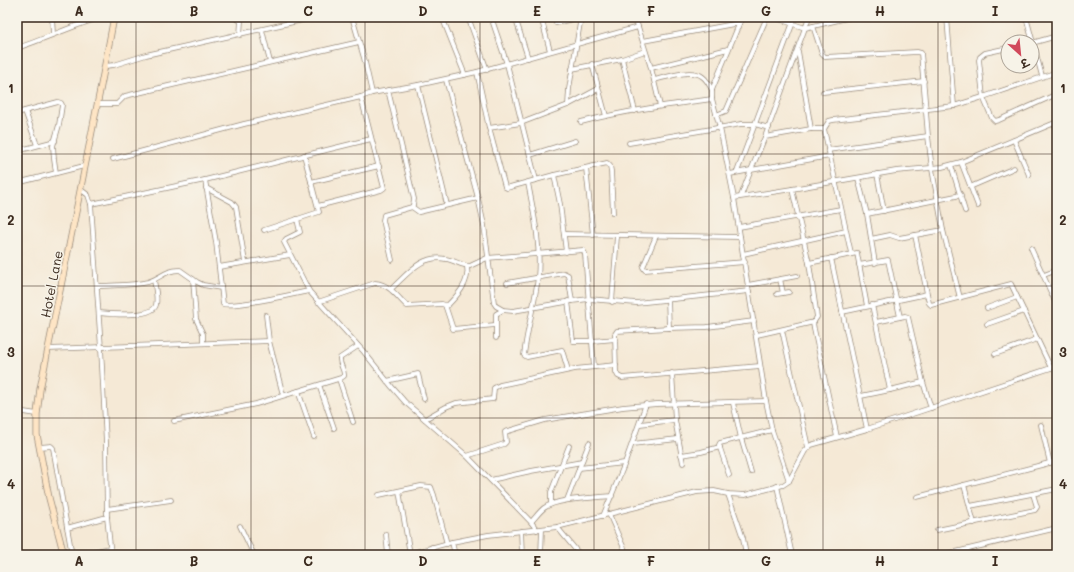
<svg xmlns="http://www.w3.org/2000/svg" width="1074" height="572" font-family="Mali,'Playpen Sans Deva',sans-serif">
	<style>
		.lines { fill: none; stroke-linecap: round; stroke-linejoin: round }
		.street-casing { stroke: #988a7a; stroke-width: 5.5 }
		.secondary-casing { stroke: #988a7a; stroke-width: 7 }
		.street { stroke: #fff; stroke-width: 4 }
		.secondary { stroke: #fee5c5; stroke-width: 5.5 }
		.grid { fill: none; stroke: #3b2a1e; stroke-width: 1; stroke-opacity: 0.55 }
		.labels { text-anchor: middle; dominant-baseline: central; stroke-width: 3; stroke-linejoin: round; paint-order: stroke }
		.street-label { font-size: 13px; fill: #3b2a1e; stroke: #f7f3e8 }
		.neatline { fill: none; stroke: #3b2a1e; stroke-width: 1.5 }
		.grid-label { font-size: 13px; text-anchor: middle; font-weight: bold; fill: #3b2a1e }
	</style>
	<rect width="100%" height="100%" fill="#f7f3e8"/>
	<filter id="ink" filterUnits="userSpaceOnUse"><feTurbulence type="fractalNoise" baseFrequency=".025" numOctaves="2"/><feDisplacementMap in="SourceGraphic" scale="8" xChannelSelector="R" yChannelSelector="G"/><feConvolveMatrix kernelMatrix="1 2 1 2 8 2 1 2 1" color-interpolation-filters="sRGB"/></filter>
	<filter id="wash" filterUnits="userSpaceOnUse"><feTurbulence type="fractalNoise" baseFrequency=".012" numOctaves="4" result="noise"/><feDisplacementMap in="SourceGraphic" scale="16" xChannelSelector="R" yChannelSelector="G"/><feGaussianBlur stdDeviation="0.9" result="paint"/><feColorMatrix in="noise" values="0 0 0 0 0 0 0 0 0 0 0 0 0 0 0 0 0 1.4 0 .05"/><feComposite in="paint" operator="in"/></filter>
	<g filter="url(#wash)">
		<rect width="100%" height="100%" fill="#f5e9d6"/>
	</g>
	<g filter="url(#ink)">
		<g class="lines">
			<g class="street-casing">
				<g id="street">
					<path d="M52 17 53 34"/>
					<path d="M234 17 241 21 240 35"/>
					<path d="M352 17 364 58 372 93"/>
					<path d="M442 17 465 75"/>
					<path d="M468 17 487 70"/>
					<path d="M491 17 507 64 536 180"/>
					<path d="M515 17 528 58"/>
					<path d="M541 17 550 51"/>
					<path d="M635 17 651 68 660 106"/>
					<path d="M742 17 712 90V99L720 128 734 198 766 401 772 430 789 481"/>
					<path d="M773 17 805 28 851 17"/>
					<path d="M947 17 954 106 983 97 979 60 980 57 985 53 1008 48"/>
					<path d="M1026 17 1042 76"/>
					<path d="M993 20 1006 17"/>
					<path d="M556 23 580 17"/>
					<path d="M813 26 822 54 825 57 917 52 921 53 928 136 932 169 943 230"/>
					<path d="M262 30 270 62"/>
					<path d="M643 41 739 23"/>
					<path d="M1032 43 1057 36"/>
					<path d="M17 48C45 39 72 26 101 17"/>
					<path d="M798 51 811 129"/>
					<path d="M622 59 635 111"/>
					<path d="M592 64 606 116"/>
					<path d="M105 66 114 65 146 55 316 17"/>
					<path d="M651 68 728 49"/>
					<path d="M572 69 622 59 645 51"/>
					<path d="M477 72 489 128 505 187 507 188 510 187 554 175 607 163 610 166 611 171 613 213"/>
					<path d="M1057 72 983 97 992 118 995 121 999 120 1057 94"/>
					<path d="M446 80 478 198 484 225 494 303 496 306 503 310 513 311 572 301 589 299 636 303 749 291"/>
					<path d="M654 80C667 77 692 68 703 77 707 80 710 86 712 90"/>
					<path d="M418 85 447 205"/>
					<path d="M388 90 414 199 413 205 412 207 384 215 383 220 392 260"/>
					<path d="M823 92 924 81"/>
					<path d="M97 104H117L125 96 359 42"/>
					<path d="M568 105 569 89 581 17"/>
					<path d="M25 111 37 145"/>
					<path d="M17 113 58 102 61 103 62 105 59 125 53 146 54 159 56 173"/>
					<path d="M716 115 726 111 767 17"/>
					<path d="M581 122C624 111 668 105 712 99"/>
					<path d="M489 128 521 123 568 105 598 89"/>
					<path d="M824 129 829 121 833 120 954 106"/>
					<path d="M765 137 811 129H824L851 253"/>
					<path d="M1014 140 1029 175"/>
					<path d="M629 143 741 124H755L769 128"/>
					<path d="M828 150 928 136"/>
					<path d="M17 151 55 141"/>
					<path d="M530 155 575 141"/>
					<path d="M113 159 244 124 361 97 372 93 418 85 477 72 638 27"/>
					<path d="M961 162 978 206"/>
					<path d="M951 165 965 211"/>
					<path d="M586 168 593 235"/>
					<path d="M737 172 795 17"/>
					<path d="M730 174 751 170 830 156"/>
					<path d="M877 174 884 211"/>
					<path d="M554 175 560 204 566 252"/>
					<path d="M858 178 867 214 875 263"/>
					<path d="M205 180 216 242 223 304C234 308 294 294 309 291"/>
					<path d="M311 182 379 166"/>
					<path d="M17 183 84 166"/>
					<path d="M528 183C534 214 541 245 538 277 535 303 527 329 524 355L527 357 562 350 568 370"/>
					<path d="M970 187 1014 168"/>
					<path d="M206 188 232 202 236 207 245 262"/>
					<path d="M80 189 88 195 91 204 101 348 106 442 107 517 111 555"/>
					<path d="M792 189 809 263 817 317 813 323 814 329 837 437"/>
					<path d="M741 196 751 170 765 137 809 17"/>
					<path d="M734 198 792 189 896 171 942 167 961 162 1057 122"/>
					<path d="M91 204 205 180 371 139"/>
					<path d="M318 206 381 190 384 188 361 97"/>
					<path d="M412 207 419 212 478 198"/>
					<path d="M867 214 961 195"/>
					<path d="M297 219 300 232 286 239 284 242 309 291 364 352 392 387 405 402 467 456 531 522 537 530"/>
					<path d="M739 227 841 209"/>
					<path d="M264 230 319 212 304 155"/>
					<path d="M564 234 740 237"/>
					<path d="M915 235 929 303 931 305 1011 284 1051 368"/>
					<path d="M656 236 643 267 645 270 745 262"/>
					<path d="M871 239 890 235 899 238 943 230 960 298"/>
					<path d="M1031 248 1057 306"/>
					<path d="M743 254 846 231"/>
					<path d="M831 258 867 429"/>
					<path d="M809 263 857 253 867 306"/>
					<path d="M859 265 888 260 900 317"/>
					<path d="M219 267 290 255"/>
					<path d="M1044 275 1057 270"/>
					<path d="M193 279 196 319 203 334V343"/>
					<path d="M780 279 783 293"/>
					<path d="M507 283 564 273 568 275 572 301"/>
					<path d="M748 285 797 276"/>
					<path d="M97 286C114 285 132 286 148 282 161 278 165 270 180 270L197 282 203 285 221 288"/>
					<path d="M391 289C408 274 421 254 446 259 454 260 462 266 470 266L487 258 583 250 585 254 594 367"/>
					<path d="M777 294 789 292"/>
					<path d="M668 299 669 328"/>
					<path d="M568 301 573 341H592L616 339"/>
					<path d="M318 302 375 283C390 284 397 297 407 306L442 304 445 305 453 329 495 325"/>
					<path d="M612 302 617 236"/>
					<path d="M872 305 890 390 923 382"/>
					<path d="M446 307C457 296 470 283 467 266"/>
					<path d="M987 308 1017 297"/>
					<path d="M842 312 927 294"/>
					<path d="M99 313C109 314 153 318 156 305 158 298 155 287 154 280"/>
					<path d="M266 315 269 341 283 395"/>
					<path d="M754 321 707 327 669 328 617 331 615 334 616 372 618 376 622 378 760 366"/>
					<path d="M876 322 905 316 908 317 923 382 931 408"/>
					<path d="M987 324 1024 311"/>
					<path d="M782 330 808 447"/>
					<path d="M757 335 814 322"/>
					<path d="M496 338V314L503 310"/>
					<path d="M48 349 269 341"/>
					<path d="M995 354 1037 339"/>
					<path d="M672 373 675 420 683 463"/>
					<path d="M339 379 353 422"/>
					<path d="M387 381 418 374 424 399"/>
					<path d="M319 385 334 428"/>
					<path d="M298 391 314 437"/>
					<path d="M861 396 890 390"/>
					<path d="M733 403 741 438 751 472"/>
					<path d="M17 411 37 414"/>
					<path d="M425 419 446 407 456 403 493 399 494 388 500 385 575 369 616 365"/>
					<path d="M174 421 256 404 341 378 344 376C345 370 339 365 340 358L358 346"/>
					<path d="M640 424 675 420"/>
					<path d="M1041 425 1050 463"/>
					<path d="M632 444 678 439"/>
					<path d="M40 447 51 446 53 448 72 555"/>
					<path d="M681 455 701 452 720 447"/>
					<path d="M467 456 504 444 506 442 505 432 545 420 623 407 657 404 766 401"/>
					<path d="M579 468 625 463"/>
					<path d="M729 475 719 445 720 443 772 430"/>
					<path d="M491 480 531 471 582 462"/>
					<path d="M964 485 974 523"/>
					<path d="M777 486 792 555"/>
					<path d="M399 491 410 554"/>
					<path d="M728 494 743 538 746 555"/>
					<path d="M379 495 421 486 431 487 434 495 447 544"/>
					<path d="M917 497 1057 461"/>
					<path d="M567 500 589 443"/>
					<path d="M551 504V492L569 446"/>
					<path d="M970 506 1057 489"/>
					<path d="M107 509 171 500"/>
					<path d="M609 514 627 555"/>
					<path d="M603 516 625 463 646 404"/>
					<path d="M531 522C535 518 539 512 544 508 557 498 595 498 612 496"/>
					<path d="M240 526 254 555"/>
					<path d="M557 527 580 555"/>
					<path d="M67 528 107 517"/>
					<path d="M937 530 1035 510 1037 507 1033 494"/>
					<path d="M521 531 522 555"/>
					<path d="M386 534 388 555"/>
					<path d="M452 542 455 555"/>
					<path d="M432 547 433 555"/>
					<path d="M79 555 110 548"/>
					<path d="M405 555 452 542 488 535 557 527 697 492 714 491 728 494 745 495 783 485 789 481 805 451 811 445 867 429 1057 366"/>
					<path d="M541 555 542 529"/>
					<path d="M943 555 1057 528"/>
				</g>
			</g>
			<g class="secondary-casing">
				<path id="secondary" d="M64 555 49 498 37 435V414L40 389C65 265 91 141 114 17"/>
			</g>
			<use href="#street" class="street"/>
			<use href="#secondary" class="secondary"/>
		</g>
	</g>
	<path class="grid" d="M136 17V555M251 17V555M365 17V555M480 17V555M594 17V555M709 17V555M823 17V555M938 17V555M17 154H1057M17 286H1057M17 418H1057"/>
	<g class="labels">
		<g class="street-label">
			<text transform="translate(51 284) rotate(-79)">Hotel Lane</text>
		</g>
	</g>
	<rect width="1074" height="572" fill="none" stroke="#f7f3e8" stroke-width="44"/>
	<g transform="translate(1020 54) rotate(153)"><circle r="19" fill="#f7f3e8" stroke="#aca397"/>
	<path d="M0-3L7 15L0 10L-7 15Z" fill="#d1495b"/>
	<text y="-6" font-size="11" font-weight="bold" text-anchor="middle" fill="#3b2a1e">उ</text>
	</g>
	<rect x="22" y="22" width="1030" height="528" class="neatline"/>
	<g class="grid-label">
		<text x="79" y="16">A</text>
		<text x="194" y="16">B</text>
		<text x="308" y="16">C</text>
		<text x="423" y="16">D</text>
		<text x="537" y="16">E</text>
		<text x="651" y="16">F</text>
		<text x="766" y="16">G</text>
		<text x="880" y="16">H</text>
		<text x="995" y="16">I</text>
		<text x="11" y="93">1</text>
		<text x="1063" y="93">1</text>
		<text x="11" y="225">2</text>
		<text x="1063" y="225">2</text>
		<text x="11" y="357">3</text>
		<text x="1063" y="357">3</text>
		<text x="11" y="489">4</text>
		<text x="1063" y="489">4</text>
		<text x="79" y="566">A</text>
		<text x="194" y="566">B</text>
		<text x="308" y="566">C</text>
		<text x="423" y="566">D</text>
		<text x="537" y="566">E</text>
		<text x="651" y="566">F</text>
		<text x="766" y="566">G</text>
		<text x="880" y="566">H</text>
		<text x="995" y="566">I</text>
	</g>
</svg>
